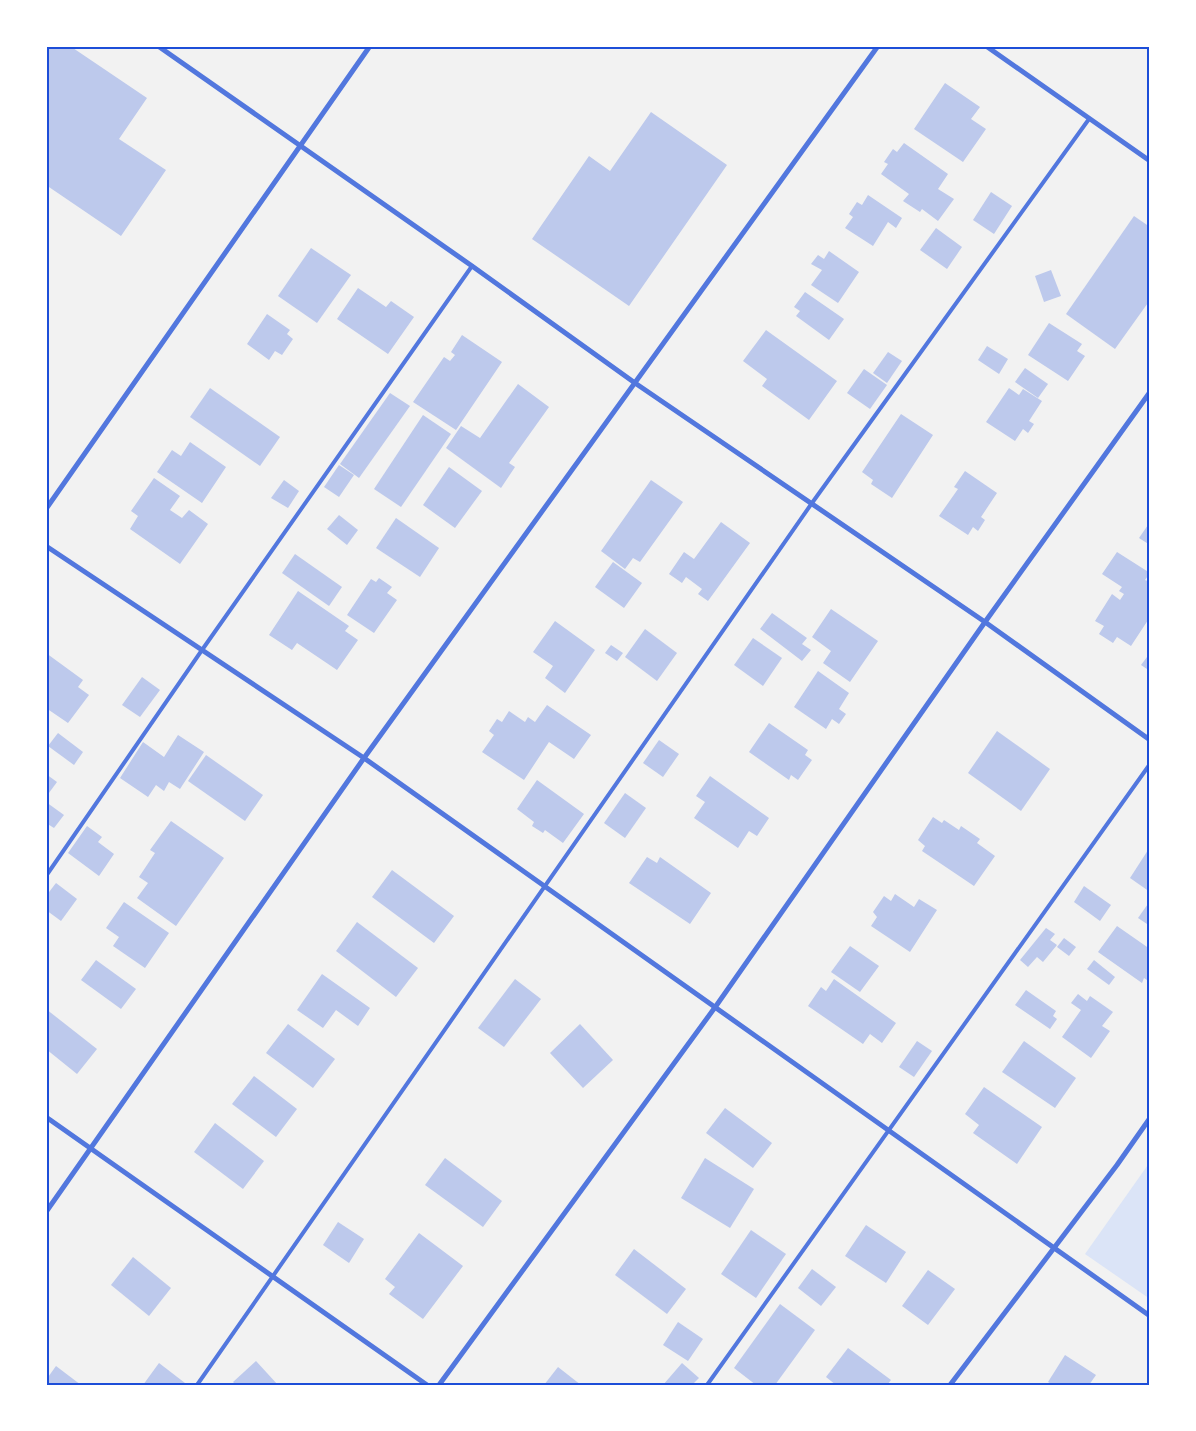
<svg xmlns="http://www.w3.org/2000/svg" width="1196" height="1431" font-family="Arial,sans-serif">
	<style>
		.green { fill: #dbe4f7 }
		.building { fill: #bdc9ec }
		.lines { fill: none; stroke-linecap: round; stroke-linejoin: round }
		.service { stroke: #5277de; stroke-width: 4 }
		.minor { stroke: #5277de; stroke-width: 5 }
		.neatline { fill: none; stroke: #1d4ed8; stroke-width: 2 }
	</style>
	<rect width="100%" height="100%" fill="#f2f2f2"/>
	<path class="green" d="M1150 1162V1299L1085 1254Z"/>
	<g class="building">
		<path d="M46 46H70L147 98 119 139 166 170 121 236 46 185Z"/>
		<path d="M945 83 980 107 971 119 986 129 963 162 914 129Z"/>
		<path d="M651 112 727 165 629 306 532 239 589 156 610 171Z"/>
		<path d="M904 143 948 174 938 189 954 199 938 221 922 209 920 212 903 201 909 194 881 174 888 164 884 162 893 149 897 152Z"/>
		<path d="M991 192 1012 206 994 234 973 220Z"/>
		<path d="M868 195 902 218 896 228 888 222 873 246 845 228 853 217 849 214 857 202 862 205Z"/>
		<path d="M1134 216 1150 227V300L1115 349 1066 314Z"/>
		<path d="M936 228 962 247 947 269 920 250Z"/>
		<path d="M311 248 351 275 317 323 278 296Z"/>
		<path d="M829 251 859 272 838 303 811 285 822 270 811 264 818 255 824 259Z"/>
		<path d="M1051 270 1061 296 1044 302 1035 276Z"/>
		<path d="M358 288 386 307 391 301 414 317 388 354 337 319Z"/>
		<path d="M805 292 844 319 829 340 796 316 800 311 794 307Z"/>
		<path d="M267 314 290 330 287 334 293 339 282 355 275 351 269 360 247 344Z"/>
		<path d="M1049 323 1082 344 1077 351 1085 356 1068 381 1028 355Z"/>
		<path d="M766 330 837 381 809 420 762 386 767 379 743 361Z"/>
		<path d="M462 335 502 362 456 430 413 402 444 357 450 361 455 355 451 352Z"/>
		<path d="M987 346 1008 359 999 374 978 360Z"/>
		<path d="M888 352 902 361 887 383 873 373Z"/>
		<path d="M1025 368 1048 384 1038 398 1015 382Z"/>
		<path d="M864 369 887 385 870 409 847 393Z"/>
		<path d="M518 384 549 407 509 463 515 467 501 488 446 448 461 426 480 438Z"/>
		<path d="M210 388 280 437 260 466 190 417Z"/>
		<path d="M1009 388 1019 395 1023 389 1042 401 1029 421 1034 424 1028 433 1023 429 1015 441 986 422Z"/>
		<path d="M390 393 410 406 359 478 340 464Z"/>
		<path d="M901 414 933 435 892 498 871 484 873 480 862 472Z"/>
		<path d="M423 415 451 434 401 507 374 489Z"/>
		<path d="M190 442 226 467 202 503 157 472 172 450 181 456Z"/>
		<path d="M339 465 354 475 339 497 324 487Z"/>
		<path d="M449 467 482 491 455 528 423 505Z"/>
		<path d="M965 471 997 493 981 517 985 520 978 531 973 527 968 535 939 516 958 489 954 487Z"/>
		<path d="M154 478 180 496 170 510 182 518 189 510 208 524 180 564 130 529 138 516 131 511Z"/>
		<path d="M284 480 299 491 288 508 271 498Z"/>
		<path d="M651 480 683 502 640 562 633 558 625 569 601 551Z"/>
		<path d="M339 515 358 530 347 545 327 529Z"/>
		<path d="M396 518 439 548 420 577 376 548Z"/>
		<path d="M721 522 750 543 708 601 698 594 702 589 686 577 682 583 669 574 684 552 694 559Z"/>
		<path d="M1150 522V545L1139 538Z"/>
		<path d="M1117 552 1150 573 1145 580 1150 582V617L1131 646 1117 637 1113 643 1099 634 1104 626 1095 621 1112 594 1120 600 1124 594 1119 591 1122 587 1102 574Z"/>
		<path d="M295 554 342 587 329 606 282 573Z"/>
		<path d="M613 562 642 583 624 608 595 587Z"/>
		<path d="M379 578 392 587 387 593 397 600 374 633 347 615 371 579 376 582Z"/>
		<path d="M298 591 349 626 345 631 358 640 337 670 297 643 292 650 269 635Z"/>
		<path d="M831 609 878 641 850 682 823 663 831 651 812 637Z"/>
		<path d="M772 613 807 638 802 644 811 650 802 661 760 629Z"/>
		<path d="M555 621 595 650 565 693 545 678 553 666 533 652Z"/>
		<path d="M645 629 677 653 657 681 625 657Z"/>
		<path d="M753 638 782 658 763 686 734 665Z"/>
		<path d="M611 645 623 653 617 661 605 653Z"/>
		<path d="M46 653 83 680 78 687 89 695 68 723 46 708Z"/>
		<path d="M1150 653V671L1141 665Z"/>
		<path d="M818 671 849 693 839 709 846 714 839 724 832 719 826 729 794 707Z"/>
		<path d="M142 677 160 690 140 717 122 705Z"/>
		<path d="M547 705 591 735 574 759 549 742 524 780 482 752 494 735 489 731 497 719 502 722 509 711 525 722 528 717 535 722Z"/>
		<path d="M769 723 808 750 805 755 812 760 798 780 791 775 789 780 749 752Z"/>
		<path d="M997 731 1050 769 1021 811 968 773Z"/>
		<path d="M58 733 83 752 74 765 48 746Z"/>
		<path d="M178 735 204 752 180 789 169 782 164 791 156 785 148 797 120 778 143 742 164 757Z"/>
		<path d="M659 740 679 754 663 777 643 763Z"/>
		<path d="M206 755 263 795 245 821 188 781Z"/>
		<path d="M46 774 57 782 46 797Z"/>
		<path d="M710 776 769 818 757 836 749 831 738 848 694 818 705 802 696 796Z"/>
		<path d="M537 780 584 814 563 843 545 830 543 833 532 826 534 822 517 809Z"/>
		<path d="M625 793 646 808 625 838 604 823Z"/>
		<path d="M46 802 64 815 54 828 46 823Z"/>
		<path d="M933 817 942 823 944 820 959 830 961 826 980 839 977 843 995 856 974 886 922 851 925 846 918 840Z"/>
		<path d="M171 821 224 858 176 926 137 898 148 883 139 877 155 853 150 850Z"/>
		<path d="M87 826 102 837 98 842 114 854 99 876 68 853Z"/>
		<path d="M1150 847V892L1130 878Z"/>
		<path d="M647 857 657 863 660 857 711 893 690 924 629 883Z"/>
		<path d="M392 870 454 916 434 943 372 897Z"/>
		<path d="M56 883 77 899 61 921 46 910V896Z"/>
		<path d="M1084 886 1111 905 1100 921 1074 902Z"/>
		<path d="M895 894 914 907 919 899 937 910 910 952 871 926 877 917 873 912 884 896 891 901Z"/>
		<path d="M1150 901V926L1138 918Z"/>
		<path d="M124 902 169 933 145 968 113 946 119 937 106 928Z"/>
		<path d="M357 922 418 968 396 997 336 951Z"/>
		<path d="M1117 926 1150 949V982L1144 978 1142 983 1098 952Z"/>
		<path d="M1046 928 1055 934 1050 940 1057 945 1043 962 1037 957 1028 967 1020 960Z"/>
		<path d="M1064 938 1076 947 1069 956 1057 947Z"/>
		<path d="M850 946 879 966 860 992 831 972Z"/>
		<path d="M96 960 136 989 121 1009 81 980Z"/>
		<path d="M1094 960 1115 977 1109 985 1087 969Z"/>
		<path d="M322 974 370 1008 358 1026 336 1010 323 1028 297 1010Z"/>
		<path d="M515 979 541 999 504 1047 478 1028Z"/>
		<path d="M834 979 896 1023 882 1043 870 1034 863 1044 808 1006 821 987 826 991Z"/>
		<path d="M1026 990 1056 1011 1053 1016 1057 1019 1050 1029 1015 1005Z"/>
		<path d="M1078 994 1087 1001 1090 996 1113 1012 1102 1026 1110 1031 1091 1058 1062 1037 1081 1010 1071 1003Z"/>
		<path d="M46 1009 97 1049 77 1074 46 1049Z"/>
		<path d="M288 1024 335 1059 313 1088 266 1053Z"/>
		<path d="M580 1024 613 1060 583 1088 550 1053Z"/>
		<path d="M917 1041 932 1051 914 1077 899 1067Z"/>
		<path d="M1024 1041 1076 1078 1055 1108 1002 1072Z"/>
		<path d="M254 1076 297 1109 276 1137 232 1104Z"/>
		<path d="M984 1087 1042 1127 1017 1164 973 1133 979 1125 965 1114Z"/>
		<path d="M725 1108 772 1143 753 1168 706 1133Z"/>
		<path d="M215 1123 264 1161 243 1189 194 1152Z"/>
		<path d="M445 1158 502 1201 483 1227 425 1185Z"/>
		<path d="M705 1158 754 1189 730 1228 681 1198Z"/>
		<path d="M338 1222 364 1239 349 1263 323 1245Z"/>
		<path d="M866 1225 906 1252 886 1283 845 1256Z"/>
		<path d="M751 1230 786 1254 756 1298 721 1274Z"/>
		<path d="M419 1233 463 1266 423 1319 389 1294 395 1287 385 1279Z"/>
		<path d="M634 1249 686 1289 667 1314 615 1275Z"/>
		<path d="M133 1257 171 1288 149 1316 111 1285Z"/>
		<path d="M812 1269 836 1287 821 1306 798 1288Z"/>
		<path d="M928 1270 955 1289 928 1325 902 1306Z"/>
		<path d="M780 1304 815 1330 775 1385H756L734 1368Z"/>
		<path d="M678 1322 703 1339 688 1361 663 1345Z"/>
		<path d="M848 1348 891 1380 887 1385H836L826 1377Z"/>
		<path d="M1065 1355 1096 1375 1089 1385H1053L1048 1382Z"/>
		<path d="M256 1361 278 1385H236L233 1382Z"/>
		<path d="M159 1363 185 1383 184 1385H143Z"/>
		<path d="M682 1363 699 1378 692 1385H663Z"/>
		<path d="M56 1366 81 1385H46V1380Z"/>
		<path d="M558 1367 581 1385H544Z"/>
	</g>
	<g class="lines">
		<g class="service">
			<path d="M46 876 202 650 472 266"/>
			<path d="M197 1385 812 503 1089 119"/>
			<path d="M707 1385 1150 764"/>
		</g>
		<g class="minor">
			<path d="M158 46 472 266 635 383 985 622 1150 740"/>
			<path d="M986 46 1150 161"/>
			<path d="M46 509 370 46"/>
			<path d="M46 546 364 758 1150 1316"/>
			<path d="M46 1117 427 1385"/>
			<path d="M46 1212 364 758 878 46"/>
			<path d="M439 1385 716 1006 985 622 1150 392"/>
			<path d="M950 1385 1117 1165 1150 1118"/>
		</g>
	</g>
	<rect width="1196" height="1431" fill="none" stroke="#ffffff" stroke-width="95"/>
	<rect x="48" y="48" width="1100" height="1336" class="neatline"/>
</svg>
